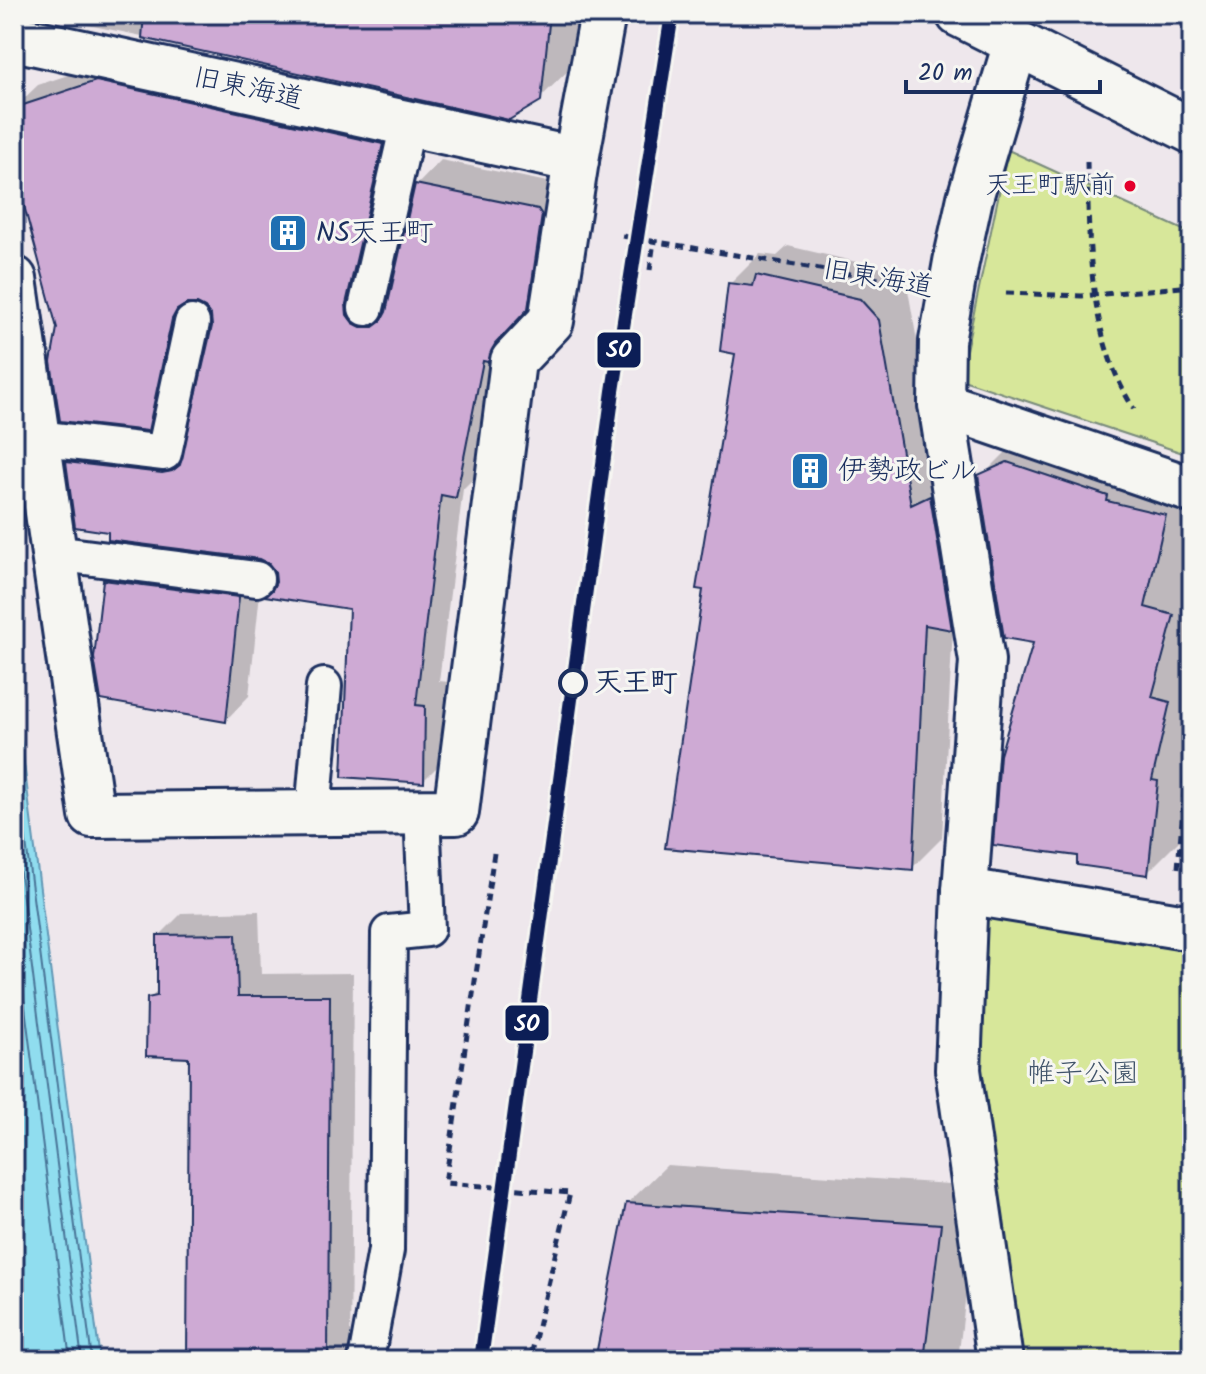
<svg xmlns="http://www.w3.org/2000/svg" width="1206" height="1374" font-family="Kalam,'Klee One',sans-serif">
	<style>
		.green { fill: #d7e79a; stroke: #798b7c; stroke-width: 2 }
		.water { fill: #90ddef; stroke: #6197b5; stroke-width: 2 }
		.shadow { fill: #0003 }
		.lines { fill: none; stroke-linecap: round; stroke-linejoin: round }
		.shore { stroke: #4a7598; stroke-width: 2 }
		.building { fill: #ceaad4; stroke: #1b2f5e; stroke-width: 2 }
		.service-casing { stroke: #1b2f5e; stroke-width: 40 }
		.minor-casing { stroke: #1b2f5e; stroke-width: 50 }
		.tertiary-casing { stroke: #1b2f5e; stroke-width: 50 }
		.path { stroke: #1b2f5e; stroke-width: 5; stroke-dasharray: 8 6; stroke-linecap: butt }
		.service { stroke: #f6f6f2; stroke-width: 34 }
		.minor { stroke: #f6f6f2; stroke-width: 44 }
		.tertiary { stroke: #f6f6f2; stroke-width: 44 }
		.rail-1-casing { stroke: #f6f6f2; stroke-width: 20 }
		.rail-1 { stroke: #0c1e56; stroke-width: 14 }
		.bus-dot { fill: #e4002b; stroke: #f6f6f2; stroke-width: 3 }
		.stop-dot { fill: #f6f6f2; stroke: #1b2f5e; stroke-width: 4 }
		.labels { text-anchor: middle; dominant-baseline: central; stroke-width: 6; stroke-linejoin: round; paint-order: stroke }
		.bus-label { font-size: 26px; fill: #1b2f5e; stroke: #f6f6f2; text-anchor: end }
		.street-label { font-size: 28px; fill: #1b2f5e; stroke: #f6f6f2 }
		.poi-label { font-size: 28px; fill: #1b2f5e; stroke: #f6f6f2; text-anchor: start }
		.stop-label { font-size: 28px; font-weight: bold; fill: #1b2f5e; stroke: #f6f6f2; text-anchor: start }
		.park-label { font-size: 28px; fill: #41546a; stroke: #f6f6f2 }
		.line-badge { stroke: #f6f6f2; stroke-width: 3 }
		.badge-label { font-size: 22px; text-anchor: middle; font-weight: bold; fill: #fff }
	</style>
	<rect width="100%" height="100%" fill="#eee7ec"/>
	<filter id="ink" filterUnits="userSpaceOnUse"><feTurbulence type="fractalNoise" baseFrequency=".0125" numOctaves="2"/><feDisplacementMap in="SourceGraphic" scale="16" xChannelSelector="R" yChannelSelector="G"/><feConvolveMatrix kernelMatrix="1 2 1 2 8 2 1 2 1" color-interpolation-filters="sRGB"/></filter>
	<g filter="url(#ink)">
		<g class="green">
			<path d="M1008 150 1192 234V456L960 379Z"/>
			<path d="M975 903 1192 945V1360H1014L972 1071Z"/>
		</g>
		<path class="water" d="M14 685 100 1360H14Z"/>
		<g class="shadow">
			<path d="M34 14H583L578 61 539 99 196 47Z"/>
			<path d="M122 57 407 119 376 298 389 304 417 185 441 160 562 185 552 283 519 317 512 335 481 471 463 489 439 681 449 682 448 756 423 781 351 607 278 583 277 571 270 562 260 557 111 531 68 462 93 438 186 449 214 327 213 317 206 306 195 301 172 404 148 429 59 328 14 161V108L38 85Z"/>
			<path d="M788 246 891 270 908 290 941 476 981 598 953 626 942 838 912 868 737 352 730 284 760 254 777 256Z"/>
			<path d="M1017 441 1192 507V524L1182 569 1192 572V772L1185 835 1147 873 1036 641 980 478Z"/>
			<path d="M129 557 262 574 249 696 226 720 105 580Z"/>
			<path d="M259 911 261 974 353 973 350 1360H189L191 1056 149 999 159 990V936L182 913Z"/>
			<path d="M667 1165 979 1186 958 1360H597L627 1204Z"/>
		</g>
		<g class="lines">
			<g class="shore">
				<path d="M14 748 92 1360"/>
				<path d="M14 827 82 1360"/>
				<path d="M14 921 70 1360"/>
			</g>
		</g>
		<g class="building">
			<path d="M144 14H550L541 101 509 120 142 38Z"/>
			<path d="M96 81 383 144 346 304 347 315 353 323 361 327H373L381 321 386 312 415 184 538 209 542 215 528 309 495 344 488 362 483 361 456 498 441 495 416 705 425 706 424 783 342 777 349 609 265 596 272 590 276 582 275 572 269 564 259 559 108 540V532L75 527 66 462 162 473 172 471 180 465 212 326 211 316 205 308 197 304H187L177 310 172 319 148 431 60 421 51 362 57 328 14 169V108Z"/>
			<path d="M756 275 860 299 879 320 911 505 930 496 952 630 925 625 913 870 665 848 703 590 696 589 735 354 720 351 728 283 753 286Z"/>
			<path d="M1007 462 1108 496 1107 501 1166 515 1145 607 1174 615 1152 697 1170 702 1152 780 1158 781 1148 875 1077 865V856L993 845 1000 755 1033 643 1004 638 978 475Z"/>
			<path d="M103 580 239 597 226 722 101 700 94 658Z"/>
			<path d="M236 934 238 996H330L328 1360H187L189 1058 146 1056 147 998 157 996V935Z"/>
			<path d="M626 1203 941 1224 924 1360H595Z"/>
		</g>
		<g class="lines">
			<g class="service-casing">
				<g id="service">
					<path d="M366 308 408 124"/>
					<path d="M37 438 164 453 192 323"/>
					<path d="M54 553 256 579"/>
					<path d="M313 813 324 686"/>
					<path d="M366 1360 386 1250 389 933 427 929 422 812"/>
				</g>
			</g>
			<g class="minor-casing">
				<g id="minor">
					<path d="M14 38 576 160"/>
					<path d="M14 279 92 815 456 812 513 361 551 321 576 160 603 14"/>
					<path d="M941 404 1192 490"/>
					<path d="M965 891 1192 928"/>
					<path d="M1000 1360 958 1070 965 891 982 661 941 404 942 341 956 262 970 198 1016 43"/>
				</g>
			</g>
			<g class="tertiary-casing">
				<path id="tertiary" d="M959 14 1192 131"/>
			</g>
			<g class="path">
				<path d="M1087 162C1089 246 1088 337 1134 409"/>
				<path d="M622 236 897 282"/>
				<path d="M650 270 654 241"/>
				<path d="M1006 293 1082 296 1192 286"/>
				<path d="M494 853 445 1183 570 1193 530 1360"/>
				<path d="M1178 868 1192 701"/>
			</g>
			<use href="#service" class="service"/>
			<use href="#minor" class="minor"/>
			<use href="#tertiary" class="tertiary"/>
			<g class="rail-1-casing">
				<path id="rail-1" d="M481 1360 613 391 672 14"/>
			</g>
			<use href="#rail-1" class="rail-1"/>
		</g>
	</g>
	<defs>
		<g id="building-square" transform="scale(2)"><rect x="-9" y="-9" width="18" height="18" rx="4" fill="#1f6fb2" stroke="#f6f6f2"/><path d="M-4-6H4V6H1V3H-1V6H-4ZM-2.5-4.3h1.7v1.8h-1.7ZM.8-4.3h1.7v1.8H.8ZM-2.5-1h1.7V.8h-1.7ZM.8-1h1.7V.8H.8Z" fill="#fff"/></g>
	</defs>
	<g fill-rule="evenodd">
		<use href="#building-square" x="288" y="233"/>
		<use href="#building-square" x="810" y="471"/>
	</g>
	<circle class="bus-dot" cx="1130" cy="186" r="7"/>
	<circle class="stop-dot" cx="573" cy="683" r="13"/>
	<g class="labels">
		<g class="bus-label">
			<text x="1115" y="186">天王町駅前</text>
		</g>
		<g class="street-label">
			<text transform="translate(248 89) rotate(12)">旧東海道</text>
			<text transform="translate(878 279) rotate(10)">旧東海道</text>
		</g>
		<g class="poi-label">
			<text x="316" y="233">NS天王町</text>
			<text x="838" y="471">伊勢政ビル</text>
		</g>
		<g class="stop-label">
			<text x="594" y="683">天王町</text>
		</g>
		<g class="park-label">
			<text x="1083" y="1074">帷子公園</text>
		</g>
	</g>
	<g class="line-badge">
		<rect x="596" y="331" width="46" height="38" rx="8" fill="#0c1e56"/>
		<rect x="504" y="1004" width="46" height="38" rx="8" fill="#0c1e56"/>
	</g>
	<g class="badge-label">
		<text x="619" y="357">SO</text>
		<text x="527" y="1031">SO</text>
	</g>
	<rect width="1206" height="1374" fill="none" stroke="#f6f6f2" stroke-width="48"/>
	<rect x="24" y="24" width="1158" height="1326" fill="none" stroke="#1b2f5e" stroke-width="3" filter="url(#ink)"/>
	<path d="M906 80v12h194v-12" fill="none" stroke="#1b2f5e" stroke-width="4"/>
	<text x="918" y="80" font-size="24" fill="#1b2f5e" stroke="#f6f6f2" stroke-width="6" paint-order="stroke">20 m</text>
</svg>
